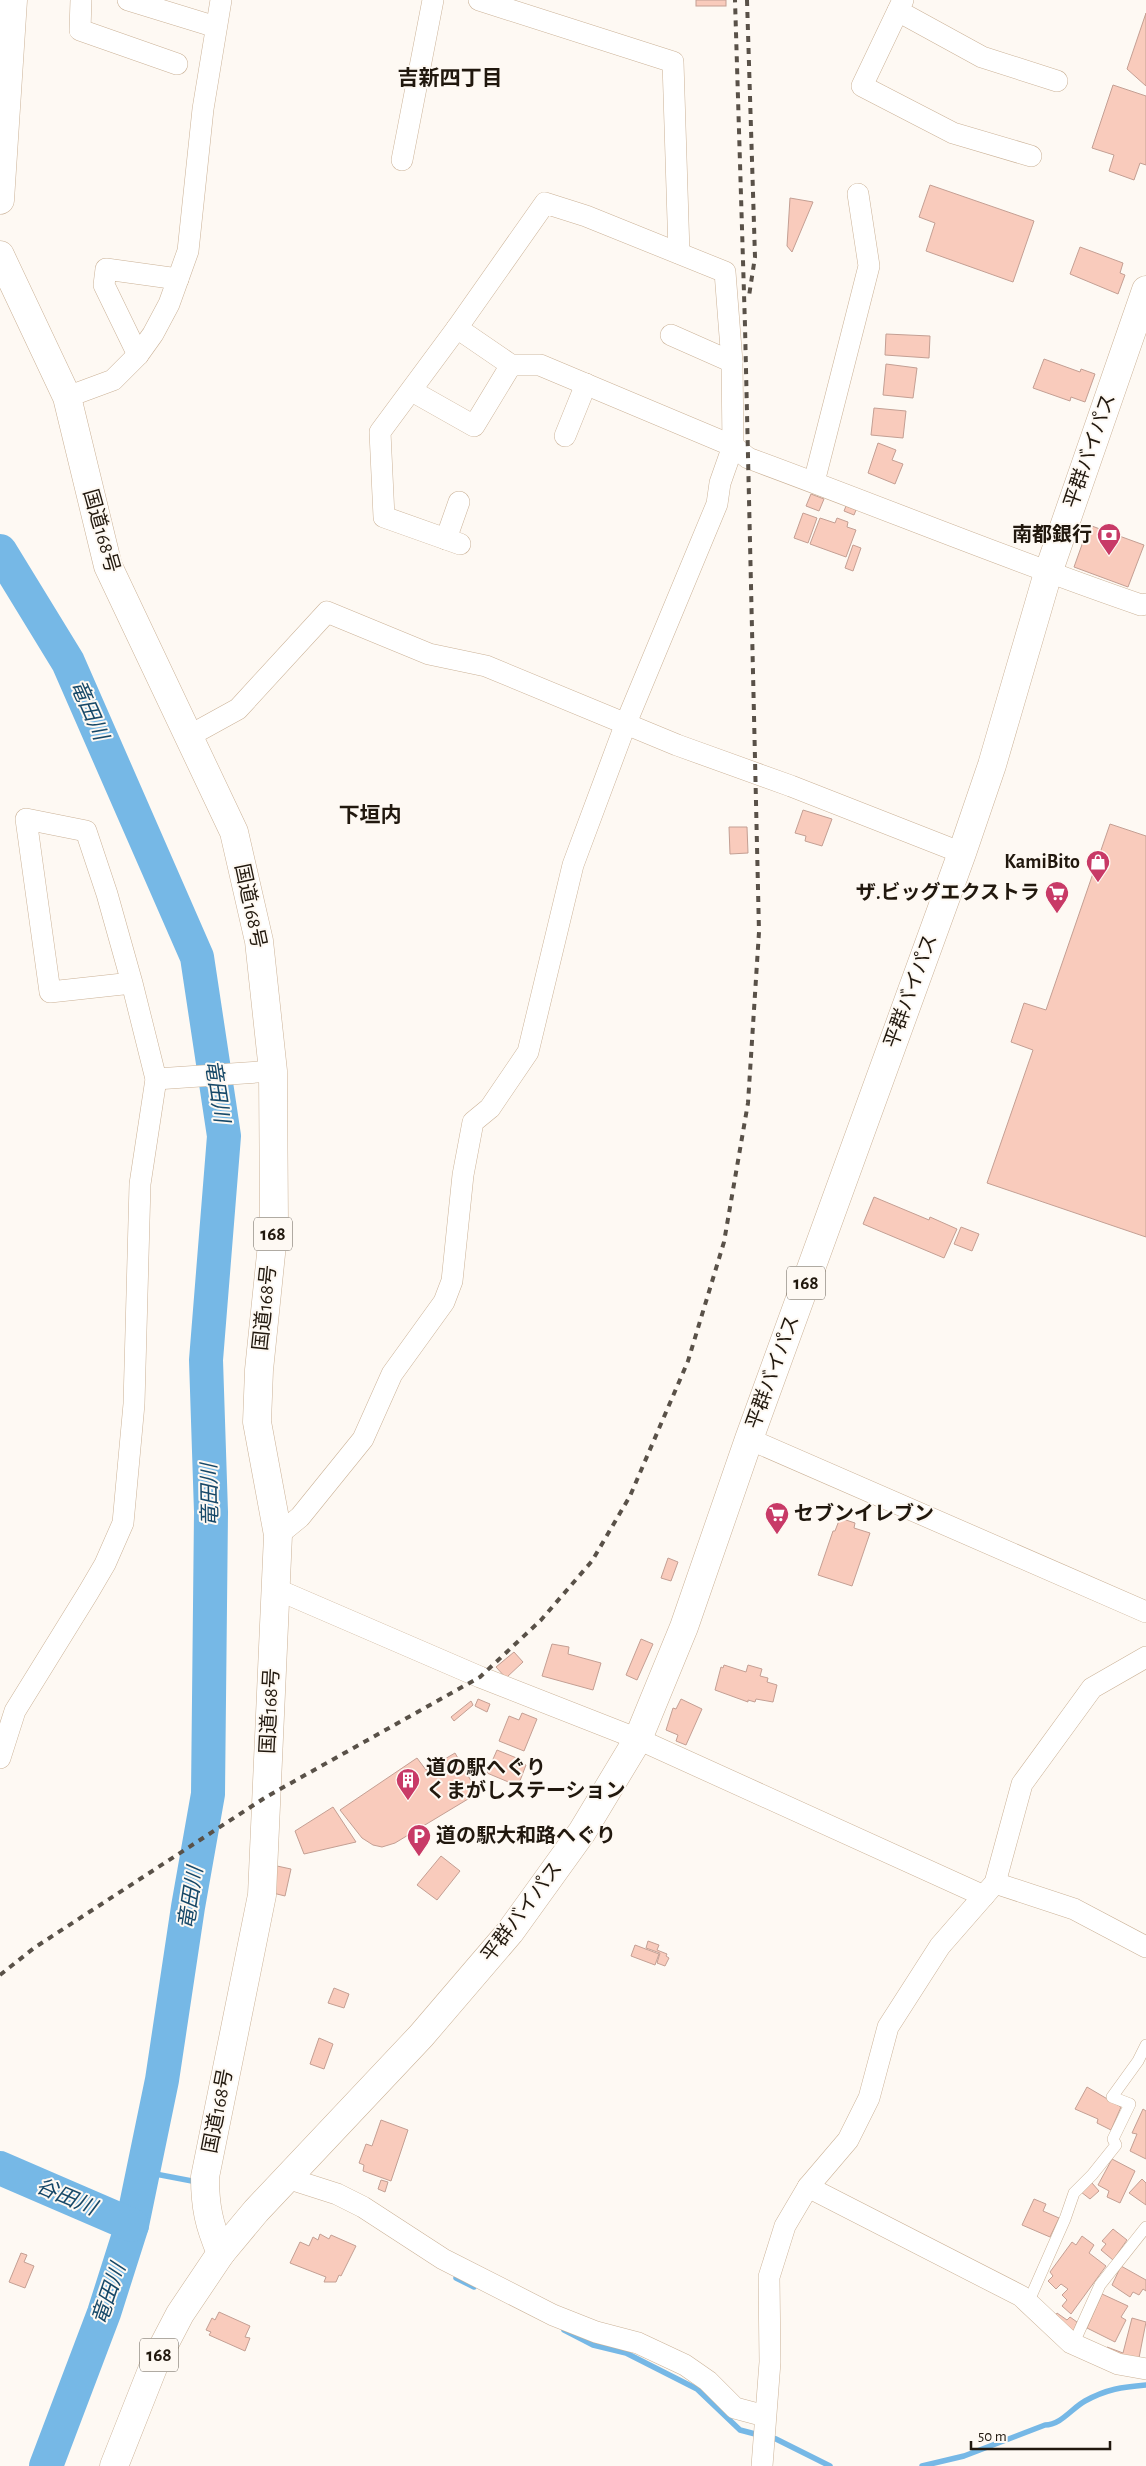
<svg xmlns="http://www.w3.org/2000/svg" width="1146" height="2466" font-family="'Alegreya Sans','Noto Sans JP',sans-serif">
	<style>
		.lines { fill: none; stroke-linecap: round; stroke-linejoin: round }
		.stream { stroke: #76b8e6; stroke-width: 5.5 }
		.river { stroke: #76b8e6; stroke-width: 34 }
		.building { fill: #f9cbbc; stroke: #c49f93 }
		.lane-casing { stroke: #cbb297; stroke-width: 12 }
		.street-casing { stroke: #cbb297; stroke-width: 22 }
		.highway-casing { stroke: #cbb297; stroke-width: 29 }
		.lane { stroke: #fff; stroke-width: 11 }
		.street { stroke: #fff; stroke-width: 21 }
		.highway { stroke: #fff; stroke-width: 28 }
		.rail { stroke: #595148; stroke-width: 4; stroke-dasharray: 6 6; stroke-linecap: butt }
		.labels { text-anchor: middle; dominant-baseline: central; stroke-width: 4; stroke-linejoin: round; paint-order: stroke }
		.shield { fill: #fef9f3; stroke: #635c53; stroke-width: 1 }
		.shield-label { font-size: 19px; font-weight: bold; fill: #21180e }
		.street-label { font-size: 20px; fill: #21180e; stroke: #fef9f3 }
		.poi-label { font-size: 20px; font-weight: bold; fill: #21180e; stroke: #fef9f3; text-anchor: end }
		.neighbourhood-label { font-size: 21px; font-weight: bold; fill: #21180e; stroke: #fef9f3 }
		.water-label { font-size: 21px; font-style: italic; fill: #164868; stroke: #fef9f3 }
	</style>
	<rect width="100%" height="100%" fill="#fef9f3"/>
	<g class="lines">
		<g class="stream">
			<path d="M145 2172 192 2181"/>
			<path d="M456 2278 474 2287"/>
			<path d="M564 2330 593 2345 626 2353 697 2389 740 2430 759 2435"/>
			<path d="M768 2437 776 2439 830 2466"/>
			<path d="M922 2466 964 2456 1045 2425C1061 2425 1072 2408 1085 2401 1107 2389 1122 2387 1146 2385"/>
		</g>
		<g class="river">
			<path d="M0 551 68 662 197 957 224 1136 206 1360 211 1512 208 1794 188 1907 162 2080 132 2225 104 2313 46 2466"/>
			<path d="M0 2168 132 2225"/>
		</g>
	</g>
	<g class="building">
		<rect x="696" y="0" width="30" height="6"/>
		<path d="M1146 13V86L1127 69Z"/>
		<path d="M1113 85 1146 96V165L1140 163 1134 180 1109 171 1114 155 1092 148Z"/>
		<path d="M930 185 1034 221 1013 282 926 251 935 223 919 217Z"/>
		<path d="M790 198 813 202 792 252 787 246Z"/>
		<path d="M1080 247 1123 263 1120 273 1125 275 1118 294 1070 274Z"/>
		<path d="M886 334 930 336 929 358 885 355Z"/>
		<path d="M1044 359 1080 372 1081 369 1095 374 1085 402 1071 397 1070 401 1033 388Z"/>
		<path d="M886 364 917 368 913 398 883 395Z"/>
		<path d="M874 408 906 411 903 438 871 435Z"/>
		<path d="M878 443 896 450 892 460 903 464 895 484 868 473Z"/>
		<path d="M811 494 824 499 819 511 806 506Z"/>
		<path d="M846 506 856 510 854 515 844 511Z"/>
		<path d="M803 513 817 518 808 543 794 538Z"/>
		<path d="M820 518 835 523 837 518 848 522 847 527 856 530 846 557 810 544Z"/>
		<path d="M1089 525 1144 545 1128 587 1074 567Z"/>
		<path d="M853 545 861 548 853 571 845 568Z"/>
		<path d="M803 810 832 819 822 846 805 841 806 836 795 833Z"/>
		<path d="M1110 824 1146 836V1237L987 1183 1033 1050 1011 1042 1024 1003 1046 1010Z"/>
		<path d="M729 827H747L748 853 730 854Z"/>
		<path d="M874 1197 929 1220 930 1217 957 1229 944 1258 863 1224Z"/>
		<path d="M961 1227 979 1234 972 1251 954 1244Z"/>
		<path d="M840 1518 855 1523 854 1528 870 1533 852 1586 818 1575 833 1531H835Z"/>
		<path d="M668 1558 678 1562 671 1581 661 1578Z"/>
		<path d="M641 1639 653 1644 637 1680 626 1675Z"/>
		<path d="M552 1644 569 1647 568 1654 601 1663 593 1690 542 1676Z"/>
		<path d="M514 1652 523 1662 506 1678 496 1667Z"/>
		<path d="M724 1665 746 1672 748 1665 762 1669 760 1676 768 1678 767 1682 777 1685 773 1702 756 1699 755 1702 748 1700V1702L715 1690 721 1667 723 1668Z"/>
		<path d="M478 1699 490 1704 487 1712 475 1706Z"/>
		<path d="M681 1699 702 1709 686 1745 676 1741 678 1735 666 1730 673 1708 676 1709Z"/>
		<path d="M471 1701 473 1705 454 1721 451 1717Z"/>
		<path d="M522 1713 537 1719 524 1751 499 1741 509 1716 519 1720Z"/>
		<path d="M497 1750 519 1759 518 1762 526 1765 518 1786 487 1773Z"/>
		<path d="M455 1753 478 1793 395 1843 382 1847 373 1845 362 1838 340 1810 417 1758 426 1770Z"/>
		<path d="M333 1807 356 1842 304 1854 295 1831Z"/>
		<path d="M441 1856 460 1871 437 1900 417 1885Z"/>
		<path d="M277 1866 291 1869 285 1896 273 1893Z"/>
		<path d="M648 1941 659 1945 657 1950 667 1954 666 1956 669 1958 665 1966 657 1963 660 1953 646 1948Z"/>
		<path d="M635 1945 659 1954 655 1965 631 1956Z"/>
		<path d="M334 1988 349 1994 344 2008 328 2003Z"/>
		<path d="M319 2038 333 2044 324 2069 310 2064Z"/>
		<path d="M1087 2087 1121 2107 1111 2130 1097 2123 1098 2119 1075 2109Z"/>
		<path d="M1143 2109 1146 2111V2159L1130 2151 1137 2134 1132 2133Z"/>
		<path d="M381 2120 408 2130 391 2181 363 2171 364 2165 359 2163 366 2144 372 2146Z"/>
		<path d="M1112 2159 1135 2171 1120 2203 1107 2197 1109 2191 1098 2185Z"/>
		<path d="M1142 2179 1146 2183V2205L1129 2193Z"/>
		<path d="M381 2180 388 2182 385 2192 378 2189Z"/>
		<path d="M1092 2183 1099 2191 1090 2199 1081 2192Z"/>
		<path d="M1034 2199 1046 2204 1043 2211 1059 2218 1050 2237 1022 2225Z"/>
		<path d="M1113 2229 1127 2240 1113 2260 1101 2250 1106 2244 1102 2241Z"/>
		<path d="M320 2234 329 2239 331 2235 356 2246 341 2276 339 2275 336 2282H324L326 2277 290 2263 300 2242 309 2246 313 2237 318 2240Z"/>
		<path d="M1082 2236 1094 2245 1089 2253 1106 2266 1071 2314 1062 2306 1067 2300 1062 2295 1068 2289 1061 2284 1056 2289 1048 2281 1053 2276 1050 2272 1072 2242 1076 2245Z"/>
		<path d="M21 2253 27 2255 24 2262 34 2266 25 2288 9 2282Z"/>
		<path d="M1121 2266 1146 2280V2291L1143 2289 1139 2295 1133 2292 1130 2297 1112 2285Z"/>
		<path d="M1102 2294 1128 2306 1121 2317 1126 2320 1115 2342 1087 2328Z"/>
		<path d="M219 2312 250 2326 245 2337 250 2338 245 2351 209 2335 211 2332 206 2330 212 2318 215 2320Z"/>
		<path d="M1057 2313 1067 2320 1070 2317 1077 2322 1073 2333 1054 2318Z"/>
		<path d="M1132 2318 1146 2322 1138 2363 1104 2352 1107 2347 1123 2353Z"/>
	</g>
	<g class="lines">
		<g class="lane-casing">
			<g id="lane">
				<path d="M1028 2303 1065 2219 1074 2193 1092 2175 1116 2145 1113 2139 1130 2104 1112 2097 1138 2061 1146 2045"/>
				<path d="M1071 2343 1077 2336 1100 2285 1146 2227"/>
			</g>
		</g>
		<g class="street-casing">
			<g id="street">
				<path d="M81 0 80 30 177 64"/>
				<path d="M128 0 216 27"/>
				<path d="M479 0 673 62 679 253"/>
				<path d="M903 0 862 86 953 133 1031 156"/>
				<path d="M898 11 982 57 1057 81"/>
				<path d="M402 160 433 0"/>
				<path d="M457 328 511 365H540L733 446 748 458C879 506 1009 560 1141 605L1146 604"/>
				<path d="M671 335 732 362"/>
				<path d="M138 355 104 285 106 269 178 279"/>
				<path d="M412 391 474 426 511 365"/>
				<path d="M67 397 113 380 138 355 153 334 169 304 188 251 203 109 221 0"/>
				<path d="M565 436 586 384"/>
				<path d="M814 482 869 266 858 194"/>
				<path d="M446 539 459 502"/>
				<path d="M189 736 238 709 327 612 429 654 486 666 677 745 791 786 962 853"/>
				<path d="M156 1079 273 1071"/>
				<path d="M749 1439 1146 1612"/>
				<path d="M278 1535 300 1517 363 1439 392 1374 444 1302 452 1281 463 1175 473 1122 490 1108 528 1052 573 865 626 723 717 504 720 483 733 446 732 362 725 272 586 216 545 203 457 328 380 432 384 517 460 544"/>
				<path d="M276 1589 480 1677 638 1739 984 1896"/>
				<path d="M0 1758 15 1711 88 1593 105 1564 123 1523 134 1404 140 1184 156 1079 132 983 107 894 86 831 26 819 50 992 132 983"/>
				<path d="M995 1883 1074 1909 1146 1947"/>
				<path d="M287 2178 337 2194 363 2207 443 2259 553 2315 596 2332 638 2343 685 2365 708 2381 735 2408 765 2416"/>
				<path d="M808 2187 1021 2296 1071 2343 1118 2364 1146 2369"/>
				<path d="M762 2466 770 2362 769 2277 785 2226 808 2187 848 2140 869 2098 888 2027 940 1946 995 1883 1022 1784 1092 1688 1146 1657"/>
			</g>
		</g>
		<g class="highway-casing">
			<g id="highway">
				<path d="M0 200 13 0"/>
				<path d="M0 255 67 397 108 566 234 832 259 941 273 1071 274 1225 259 1370 257 1422 278 1535 262 1895 205 2177C205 2207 209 2225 221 2253"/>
				<path d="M114 2466 156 2360 180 2314 221 2253 256 2211 421 2036 510 1932 582 1832 638 1739 684 1627 749 1439 962 853 992 765 1048 573 1146 290"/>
			</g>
		</g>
		<use href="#lane" class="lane"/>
		<use href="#street" class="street"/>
		<use href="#highway" class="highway"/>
		<g class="rail">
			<path d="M747 0 755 257 749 296"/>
			<path d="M0 1975 34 1948 266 1797 480 1677 541 1620 592 1561 630 1496 688 1361 724 1242 748 1103 759 932 745 326 735 0"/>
		</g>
	</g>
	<defs>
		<g id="bank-pin" transform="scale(1.25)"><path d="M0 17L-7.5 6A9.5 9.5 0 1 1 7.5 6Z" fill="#c83a67" stroke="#fef9f3"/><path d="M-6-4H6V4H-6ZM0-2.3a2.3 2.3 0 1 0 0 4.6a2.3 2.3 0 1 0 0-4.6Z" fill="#fff"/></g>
		<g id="shop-pin" transform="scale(1.25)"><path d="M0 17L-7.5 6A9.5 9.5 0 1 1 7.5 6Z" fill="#c83a67" stroke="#fef9f3"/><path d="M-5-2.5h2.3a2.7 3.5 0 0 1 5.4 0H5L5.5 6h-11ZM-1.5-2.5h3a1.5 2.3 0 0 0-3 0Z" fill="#fff"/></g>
		<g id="supermarket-pin" transform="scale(1.25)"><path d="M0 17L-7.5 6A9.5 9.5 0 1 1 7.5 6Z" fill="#c83a67" stroke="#fef9f3"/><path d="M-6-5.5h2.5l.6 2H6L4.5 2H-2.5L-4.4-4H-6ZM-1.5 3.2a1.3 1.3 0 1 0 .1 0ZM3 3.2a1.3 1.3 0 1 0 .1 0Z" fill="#fff"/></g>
		<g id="building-pin" transform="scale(1.25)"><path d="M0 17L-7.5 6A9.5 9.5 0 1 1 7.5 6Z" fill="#c83a67" stroke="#fef9f3"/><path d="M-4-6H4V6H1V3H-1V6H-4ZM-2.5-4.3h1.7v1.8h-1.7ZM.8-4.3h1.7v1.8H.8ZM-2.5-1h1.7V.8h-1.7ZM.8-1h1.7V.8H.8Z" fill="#fff"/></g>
		<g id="parking-pin" transform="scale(1.25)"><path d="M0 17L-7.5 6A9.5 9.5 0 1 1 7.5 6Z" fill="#c83a67" stroke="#fef9f3"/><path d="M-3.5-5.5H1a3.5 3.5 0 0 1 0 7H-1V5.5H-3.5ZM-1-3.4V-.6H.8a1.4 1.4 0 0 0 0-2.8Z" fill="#fff"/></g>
	</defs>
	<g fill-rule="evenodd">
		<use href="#bank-pin" x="1109" y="535"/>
		<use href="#shop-pin" x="1098" y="862"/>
		<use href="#supermarket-pin" x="1057" y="893"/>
		<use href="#supermarket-pin" x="777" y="1514"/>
		<use href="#building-pin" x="408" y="1780"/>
		<use href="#parking-pin" x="419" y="1836"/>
	</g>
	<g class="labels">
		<g class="shield">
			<rect x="254" y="1217.5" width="38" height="33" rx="4"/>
			<rect x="787" y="1266.5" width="38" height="33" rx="4"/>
			<rect x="140" y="2338.5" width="38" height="33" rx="4"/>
		</g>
		<g class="shield-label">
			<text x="273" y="1234">168</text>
			<text x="806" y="1283">168</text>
			<text x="159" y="2355">168</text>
		</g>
		<g class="street-label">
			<text transform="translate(1090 451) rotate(-71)">平群バイパス</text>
			<text transform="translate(101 531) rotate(74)">国道168号</text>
			<text transform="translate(250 906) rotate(78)">国道168号</text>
			<text transform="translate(911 991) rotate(-70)">平群バイパス</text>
			<text transform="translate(265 1308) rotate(-84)">国道168号</text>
			<text transform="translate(773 1372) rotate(-70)">平群バイパス</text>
			<text transform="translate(270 1711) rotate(-87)">国道168号</text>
			<text transform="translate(522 1912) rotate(-53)">平群バイパス</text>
			<text transform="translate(218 2111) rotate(-79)">国道168号</text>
		</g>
		<g class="poi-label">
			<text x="1092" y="535">南都銀行</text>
			<text x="1080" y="862">KamiBito</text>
			<text x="1040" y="893">ザ.ビッグエクストラ</text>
			<text x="794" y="1514" text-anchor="start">セブンイレブン</text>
			<text x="426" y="1768" text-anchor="start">道の駅へぐり<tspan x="426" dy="23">くまがしステーション</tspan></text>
			<text x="436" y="1836" text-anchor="start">道の駅大和路へぐり</text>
		</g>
		<g class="neighbourhood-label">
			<text x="450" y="78">吉新四丁目</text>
			<text x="370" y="815">下垣内</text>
		</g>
		<g class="water-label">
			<text transform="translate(89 710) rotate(66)">竜田川</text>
			<text transform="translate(217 1091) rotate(81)">竜田川</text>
			<text transform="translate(210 1495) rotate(-91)">竜田川</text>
			<text transform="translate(191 1898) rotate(-81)">竜田川</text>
			<text transform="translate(66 2197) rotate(23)">谷田川</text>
			<text transform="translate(109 2294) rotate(-71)">竜田川</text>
		</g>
	</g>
	<path d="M971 2441v8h139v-8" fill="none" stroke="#21180e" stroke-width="2.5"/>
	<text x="978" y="2441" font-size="15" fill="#21180e" stroke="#fef9f3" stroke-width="4" paint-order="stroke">50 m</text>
</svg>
